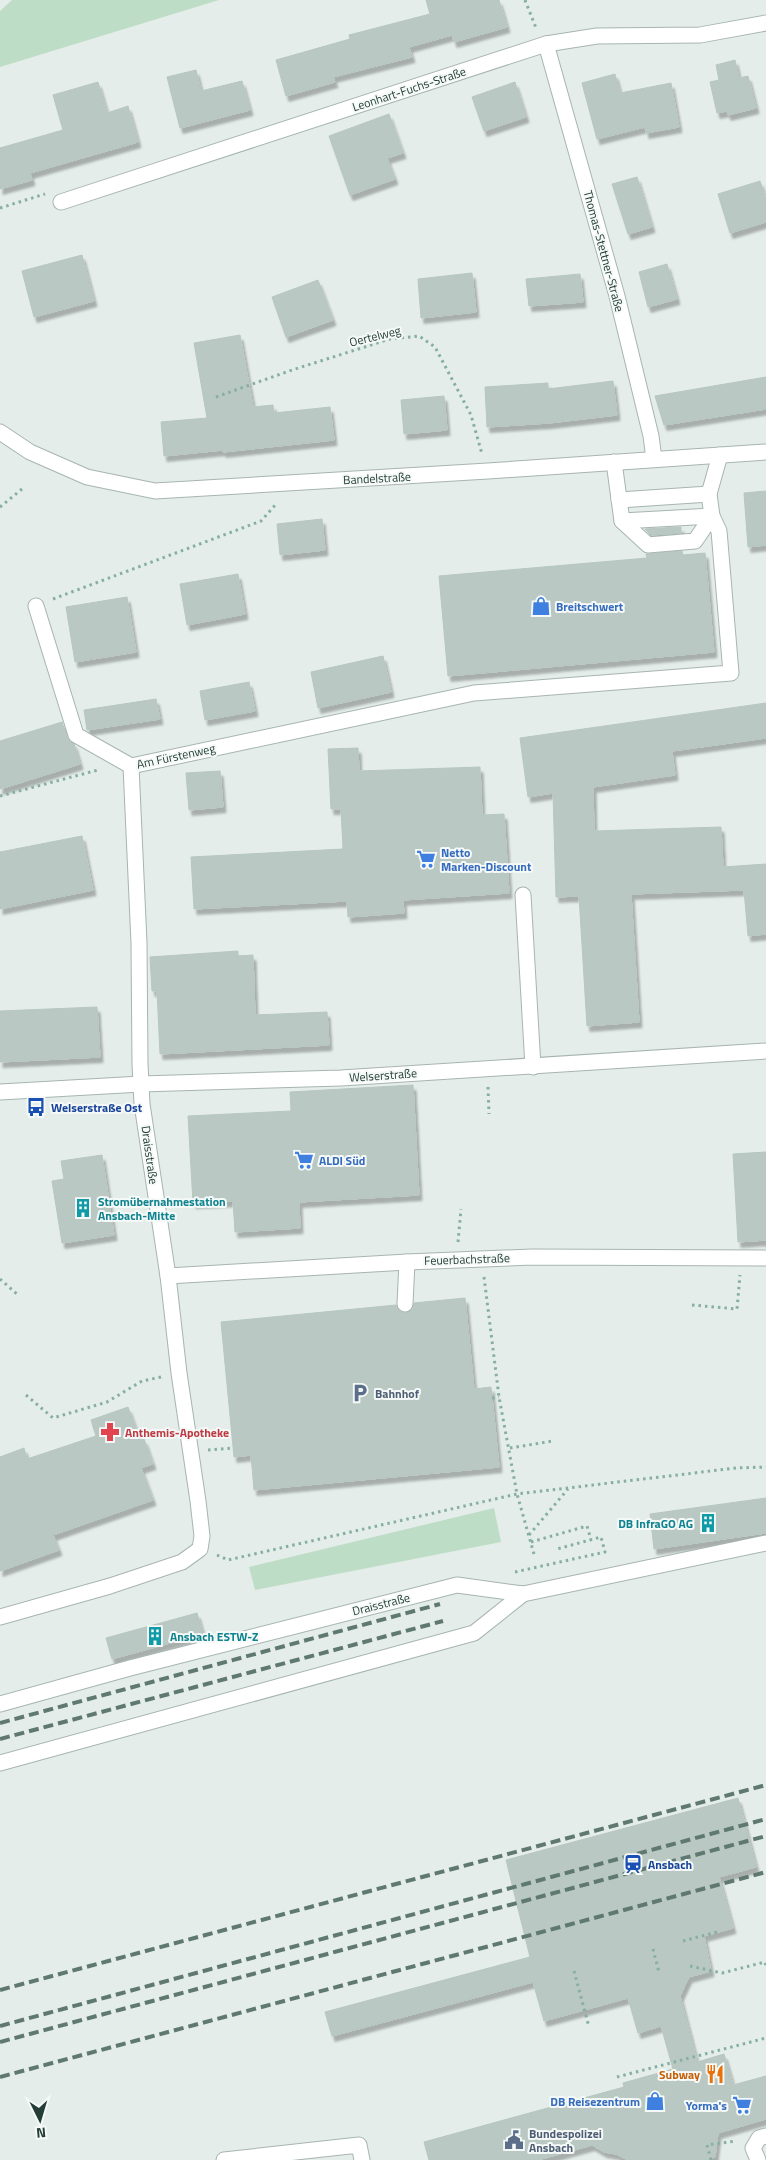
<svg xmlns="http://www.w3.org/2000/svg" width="766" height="2160" font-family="'Titillium Web',sans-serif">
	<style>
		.green { fill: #beddc7 }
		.building { fill: #b9c8c2; stroke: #b7c7c0; filter: url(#shadow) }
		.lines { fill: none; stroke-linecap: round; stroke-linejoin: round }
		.minor-casing { stroke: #a7b5b0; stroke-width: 17 }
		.path { stroke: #86afa2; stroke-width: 3; stroke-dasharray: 2.5 4; stroke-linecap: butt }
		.minor { stroke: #fff; stroke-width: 15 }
		.rail { stroke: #5f7972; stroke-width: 4; stroke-dasharray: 10 5; stroke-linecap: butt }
		.labels { text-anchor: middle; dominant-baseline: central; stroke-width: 4; stroke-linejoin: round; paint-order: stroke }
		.street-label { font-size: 12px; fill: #243e37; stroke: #f5f9f7 }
		.shop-label { font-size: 12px; font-weight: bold; fill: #366cbe; stroke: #f5f9f7; text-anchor: start }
		.transit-label { font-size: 12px; font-weight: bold; fill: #164399; stroke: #f5f9f7; text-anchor: start }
		.culture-label { font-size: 12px; font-weight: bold; fill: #0d838f; stroke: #f5f9f7; text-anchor: start }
		.service-label { font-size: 12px; font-weight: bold; fill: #4e5e75; stroke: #f5f9f7; text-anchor: start }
		.health-label { font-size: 12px; font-weight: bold; fill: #be3a42; stroke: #f5f9f7; text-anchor: start }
		.food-label { font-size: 12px; font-weight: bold; fill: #c56008; stroke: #f5f9f7; text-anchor: end }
	</style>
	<defs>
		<filter id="shadow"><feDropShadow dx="3" dy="5.5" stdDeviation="1" flood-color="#0004"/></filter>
	</defs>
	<rect width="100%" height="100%" fill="#e4ede9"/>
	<g class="green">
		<path d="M12 0H219L0 67V11Z"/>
		<path d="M494 1508 501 1542 255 1590 249 1567Z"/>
	</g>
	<g class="building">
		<path d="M426 0H499L507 27 454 42 452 35 409 47 412 57 333 77 335 82 286 96 276 60 350 39 349 35 430 14Z"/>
		<path d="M735 60 739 78 748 76 756 108 728 115 727 111 717 113 710 82 719 80 716 65Z"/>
		<path d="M196 70 201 91 242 81 250 110 180 128 167 77Z"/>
		<path d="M615 74 620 93 671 83 679 127 646 133 645 127 597 139 582 83Z"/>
		<path d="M98 82 107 113 128 106 138 142 30 173 32 180 0 189V148L63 130 53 95Z"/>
		<path d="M515 82 526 117 484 131 472 97Z"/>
		<path d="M389 114 403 153 387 158 395 179 350 195 329 136Z"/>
		<path d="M637 177 652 227 628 234 612 184Z"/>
		<path d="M760 181 766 200V222L730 233 718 194Z"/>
		<path d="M82 255 94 301 34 317 22 271Z"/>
		<path d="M667 264 677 299 648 307 639 272Z"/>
		<path d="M472 273 476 312 421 318 418 279Z"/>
		<path d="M580 274 583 302 529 306 526 279Z"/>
		<path d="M318 280 333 320 286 337 272 297Z"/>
		<path d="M240 335 253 407 273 405 274 413 330 407 334 440 223 452V450L164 456 161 422 207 418 194 343Z"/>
		<path d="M766 377V409L664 425 655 396Z"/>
		<path d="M613 381 617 415 549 423 487 427 485 387 548 383V389Z"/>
		<path d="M444 396 447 430 404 434 401 400Z"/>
		<path d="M766 491V545L748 547 744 493Z"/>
		<path d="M322 519 325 550 280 555 277 524Z"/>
		<path d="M681 527V533L651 535 645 529Z"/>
		<path d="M682 551 683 555 705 553 714 652 448 676 439 576 647 558 646 554Z"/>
		<path d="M238 574 245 614 187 625 180 584Z"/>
		<path d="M127 597 136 652 75 662 66 607Z"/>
		<path d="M383 656 391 692 318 708 311 672Z"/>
		<path d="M249 682 255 711 205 720 200 691Z"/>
		<path d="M156 699 160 719 87 730 84 710Z"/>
		<path d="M766 703V738L672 751 675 775 593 787 594 831 721 827 723 867 766 864V934L748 936 744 890 631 894 639 1022 587 1026 579 896 556 897 553 793 528 797 520 738Z"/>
		<path d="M62 722 67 738 74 744 80 764 0 789V741Z"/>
		<path d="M358 748 359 771 480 767 482 815 504 814 509 893 403 900 404 913 348 917 347 901 194 909 191 857 343 849 341 809H331L328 749Z"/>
		<path d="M220 771 223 807 189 810 186 773Z"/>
		<path d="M82 836 93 890 0 909V852Z"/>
		<path d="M238 951V956L253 955 255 1015 327 1012 329 1045 160 1054 157 991H152L150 957Z"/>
		<path d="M97 1007 100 1057 0 1062V1011Z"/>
		<path d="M413 1085 419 1195 299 1202 300 1228 235 1232 233 1201 193 1203 188 1116 291 1111 290 1092Z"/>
		<path d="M766 1152V1240L738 1242 733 1154Z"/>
		<path d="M102 1155 114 1235 62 1243 52 1181 64 1179 61 1161Z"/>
		<path d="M465 1298 474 1389 491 1387 499 1467 254 1490 251 1455 234 1457 221 1322 396 1305 400 1312 405 1313 413 1309 414 1303Z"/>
		<path d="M128 1407 140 1440 144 1439 153 1464 141 1468 153 1500 53 1535 59 1550 0 1571V1457L24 1448 27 1459 96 1436 91 1420Z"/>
		<path d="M766 1498V1533L654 1549 650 1514Z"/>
		<path d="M197 1613 203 1634 112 1659 106 1638Z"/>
		<path d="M738 1798 756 1867 719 1877 733 1928 704 1936 711 1971 689 1977 680 1996 697 2062 724 2054 733 2085 766 2076V2119L718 2133 715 2157 706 2160H628L616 2154 604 2152 592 2145 538 2160H429L424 2142 624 2087 623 2083 673 2069 661 2026 638 2033 628 1998 544 2021 533 1982 332 2036 325 2012 530 1957 506 1860Z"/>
	</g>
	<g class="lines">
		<g class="minor-casing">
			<g id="minor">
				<path d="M546 44 617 296 651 436 654 459"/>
				<path d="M61 202 546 44 597 36 700 35 766 23"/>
				<path d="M0 432 30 452 87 477 155 491 488 471 766 452"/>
				<path d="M619 500 709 494"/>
				<path d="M622 521 648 545 695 541 712 516 709 494 720 455"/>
				<path d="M36 606 76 735 131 766"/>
				<path d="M131 766 474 693 731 673 719 531 712 516 622 521 614 462"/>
				<path d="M523 895 533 1067"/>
				<path d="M0 1092 141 1084 341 1078 766 1051"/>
				<path d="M168 1276 407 1262 532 1257 766 1258"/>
				<path d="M405 1304 407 1262"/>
				<path d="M0 1617 110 1586 182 1562 200 1549 202 1536 198 1501 179 1373 168 1276 142 1104 140 1064 139 943 131 766"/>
				<path d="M0 1704 130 1668 457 1585 523 1594 766 1543"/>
				<path d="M0 1763 474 1633 523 1594"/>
				<path d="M224 2160 359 2145 362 2160"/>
				<path d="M758 2160 753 2148 759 2138 766 2136"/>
			</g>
		</g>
		<g class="path">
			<path d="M525 0 536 28"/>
			<path d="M0 208 45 194"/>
			<path d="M216 397 292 370 390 339 419 336 435 347 471 415 482 454"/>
			<path d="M0 507 22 489"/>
			<path d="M53 599 261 521 277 503"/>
			<path d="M0 796 98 770"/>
			<path d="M488 1087 489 1114"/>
			<path d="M458 1242 461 1209"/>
			<path d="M484 1277 499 1397 517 1494 534 1554"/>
			<path d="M0 1279 18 1295"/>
			<path d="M692 1305 737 1309 740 1275"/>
			<path d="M26 1395 53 1418 107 1402 142 1381 161 1377"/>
			<path d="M492 1398 499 1397"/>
			<path d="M510 1448 553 1441"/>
			<path d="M208 1450 233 1448"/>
			<path d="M529 1535 568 1489"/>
			<path d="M531 1542 587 1526 591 1540"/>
			<path d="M217 1555 228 1560 517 1494 736 1468 766 1467"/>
			<path d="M515 1572 605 1552 601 1537 557 1549"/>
			<path d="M683 1941 717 1932"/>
			<path d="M653 1949 659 1972"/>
			<path d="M690 1966 722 1973 765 1962 766 1966"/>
			<path d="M574 1971 589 2027"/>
			<path d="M617 2077 766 2038"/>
			<path d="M711 2160 707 2145 736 2141"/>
		</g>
		<use href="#minor" class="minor"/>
		<g class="rail">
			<path d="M0 1723 440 1604"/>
			<path d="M0 1739 443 1621"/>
			<path d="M0 1990 766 1785"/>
			<path d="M0 2026 766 1819"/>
			<path d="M0 2042 766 1836"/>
			<path d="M0 2077 766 1872"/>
		</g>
	</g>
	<defs>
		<g id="shop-bare" transform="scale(1.5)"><path d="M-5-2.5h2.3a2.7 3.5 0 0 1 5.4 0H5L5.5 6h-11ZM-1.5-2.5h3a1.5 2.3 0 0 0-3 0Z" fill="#3f7fe0" stroke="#f5f9f7" stroke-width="2.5" paint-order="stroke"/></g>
		<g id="supermarket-bare" transform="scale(1.5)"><path d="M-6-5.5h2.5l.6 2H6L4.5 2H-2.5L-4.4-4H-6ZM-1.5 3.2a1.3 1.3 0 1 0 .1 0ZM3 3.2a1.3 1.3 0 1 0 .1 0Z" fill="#3f7fe0" stroke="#f5f9f7" stroke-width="2.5" paint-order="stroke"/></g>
		<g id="bus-bare" transform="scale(1.5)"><path d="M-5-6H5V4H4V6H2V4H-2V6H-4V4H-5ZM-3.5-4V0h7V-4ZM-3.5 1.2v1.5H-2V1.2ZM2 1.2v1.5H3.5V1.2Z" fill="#1a4fb4" stroke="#f5f9f7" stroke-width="2.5" paint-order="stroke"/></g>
		<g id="building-bare" transform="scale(1.5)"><path d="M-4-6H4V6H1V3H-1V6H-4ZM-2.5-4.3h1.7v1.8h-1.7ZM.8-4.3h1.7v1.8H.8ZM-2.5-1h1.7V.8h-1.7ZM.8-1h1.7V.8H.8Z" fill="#0f9aa8" stroke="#f5f9f7" stroke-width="2.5" paint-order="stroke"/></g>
		<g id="parking-bare" transform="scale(1.5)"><path d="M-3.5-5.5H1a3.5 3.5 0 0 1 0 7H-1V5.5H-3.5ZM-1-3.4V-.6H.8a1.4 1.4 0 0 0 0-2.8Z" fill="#5c6f8a" stroke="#f5f9f7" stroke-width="2.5" paint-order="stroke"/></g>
		<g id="pharmacy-bare" transform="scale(1.5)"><path d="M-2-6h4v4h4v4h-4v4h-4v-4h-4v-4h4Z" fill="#e0444e" stroke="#f5f9f7" stroke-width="2.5" paint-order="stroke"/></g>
		<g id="station-bare" transform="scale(1.5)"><path d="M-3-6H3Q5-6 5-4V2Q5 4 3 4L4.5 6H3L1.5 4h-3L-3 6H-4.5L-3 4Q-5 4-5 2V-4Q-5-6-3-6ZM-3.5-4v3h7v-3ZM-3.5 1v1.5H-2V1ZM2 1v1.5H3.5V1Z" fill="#1a4fb4" stroke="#f5f9f7" stroke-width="2.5" paint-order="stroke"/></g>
		<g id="restaurant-bare" transform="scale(1.5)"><path d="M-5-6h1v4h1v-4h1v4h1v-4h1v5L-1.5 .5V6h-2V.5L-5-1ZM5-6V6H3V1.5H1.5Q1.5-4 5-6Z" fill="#e8710a" stroke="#f5f9f7" stroke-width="2.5" paint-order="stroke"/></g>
		<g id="civic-bare" transform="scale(1.5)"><path d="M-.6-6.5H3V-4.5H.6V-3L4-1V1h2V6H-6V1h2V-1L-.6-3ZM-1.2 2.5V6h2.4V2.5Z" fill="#5c6f8a" stroke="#f5f9f7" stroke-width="2.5" paint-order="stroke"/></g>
	</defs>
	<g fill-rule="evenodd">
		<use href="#shop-bare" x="541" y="606"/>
		<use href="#supermarket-bare" x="426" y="859"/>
		<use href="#bus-bare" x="36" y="1107"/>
		<use href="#supermarket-bare" x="304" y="1160"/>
		<use href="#building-bare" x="83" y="1208"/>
		<use href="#parking-bare" x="360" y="1393"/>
		<use href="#pharmacy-bare" x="110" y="1432"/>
		<use href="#building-bare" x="708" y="1523"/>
		<use href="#building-bare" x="155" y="1636"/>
		<use href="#station-bare" x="633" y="1864"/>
		<use href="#restaurant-bare" x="715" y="2074"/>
		<use href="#shop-bare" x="655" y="2101"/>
		<use href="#supermarket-bare" x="742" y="2105"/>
		<use href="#civic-bare" x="514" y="2140"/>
	</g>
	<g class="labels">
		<g class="street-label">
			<text transform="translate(409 89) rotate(-18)">Leonhart-Fuchs-Straße</text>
			<text transform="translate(604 251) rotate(75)">Thomas-Stettner-Straße</text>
			<text transform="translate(375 336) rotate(-14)">Oertelweg</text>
			<text transform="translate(377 478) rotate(-3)">Bandelstraße</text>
			<text transform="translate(176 756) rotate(-12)">Am Fürstenweg</text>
			<text transform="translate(383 1075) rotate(-4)">Welserstraße</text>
			<text transform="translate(150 1155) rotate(82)">Draisstraße</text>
			<text transform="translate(467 1259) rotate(-2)">Feuerbachstraße</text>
			<text transform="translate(381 1604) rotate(-14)">Draisstraße</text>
		</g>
		<g class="shop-label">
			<text x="556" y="606">Breitschwert</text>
			<text x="441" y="852">Netto<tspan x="441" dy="14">Marken-Discount</tspan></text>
			<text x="319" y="1160">ALDI Süd</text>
			<text x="640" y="2101" text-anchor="end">DB Reisezentrum</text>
			<text x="727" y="2105" text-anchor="end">Yorma's</text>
		</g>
		<g class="transit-label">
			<text x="51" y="1107">Welserstraße Ost</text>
			<text x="648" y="1864">Ansbach</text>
		</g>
		<g class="culture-label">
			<text x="98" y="1201">Stromübernahmestation<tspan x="98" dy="14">Ansbach-Mitte</tspan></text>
			<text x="693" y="1523" text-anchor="end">DB InfraGO AG</text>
			<text x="170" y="1636">Ansbach ESTW-Z</text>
		</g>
		<g class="service-label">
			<text x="375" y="1393">Bahnhof</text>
			<text x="529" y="2133">Bundespolizei<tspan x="529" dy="14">Ansbach</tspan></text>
		</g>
		<g class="health-label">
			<text x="125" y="1432">Anthemis-Apotheke</text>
		</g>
		<g class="food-label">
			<text x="700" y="2074">Subway</text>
		</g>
	</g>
	<g transform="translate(40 2120) rotate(175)" stroke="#f5f9f7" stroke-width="4" paint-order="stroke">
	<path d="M0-4L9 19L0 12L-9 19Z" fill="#243e37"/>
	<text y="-8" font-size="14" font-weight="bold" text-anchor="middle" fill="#243e37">N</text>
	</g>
</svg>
